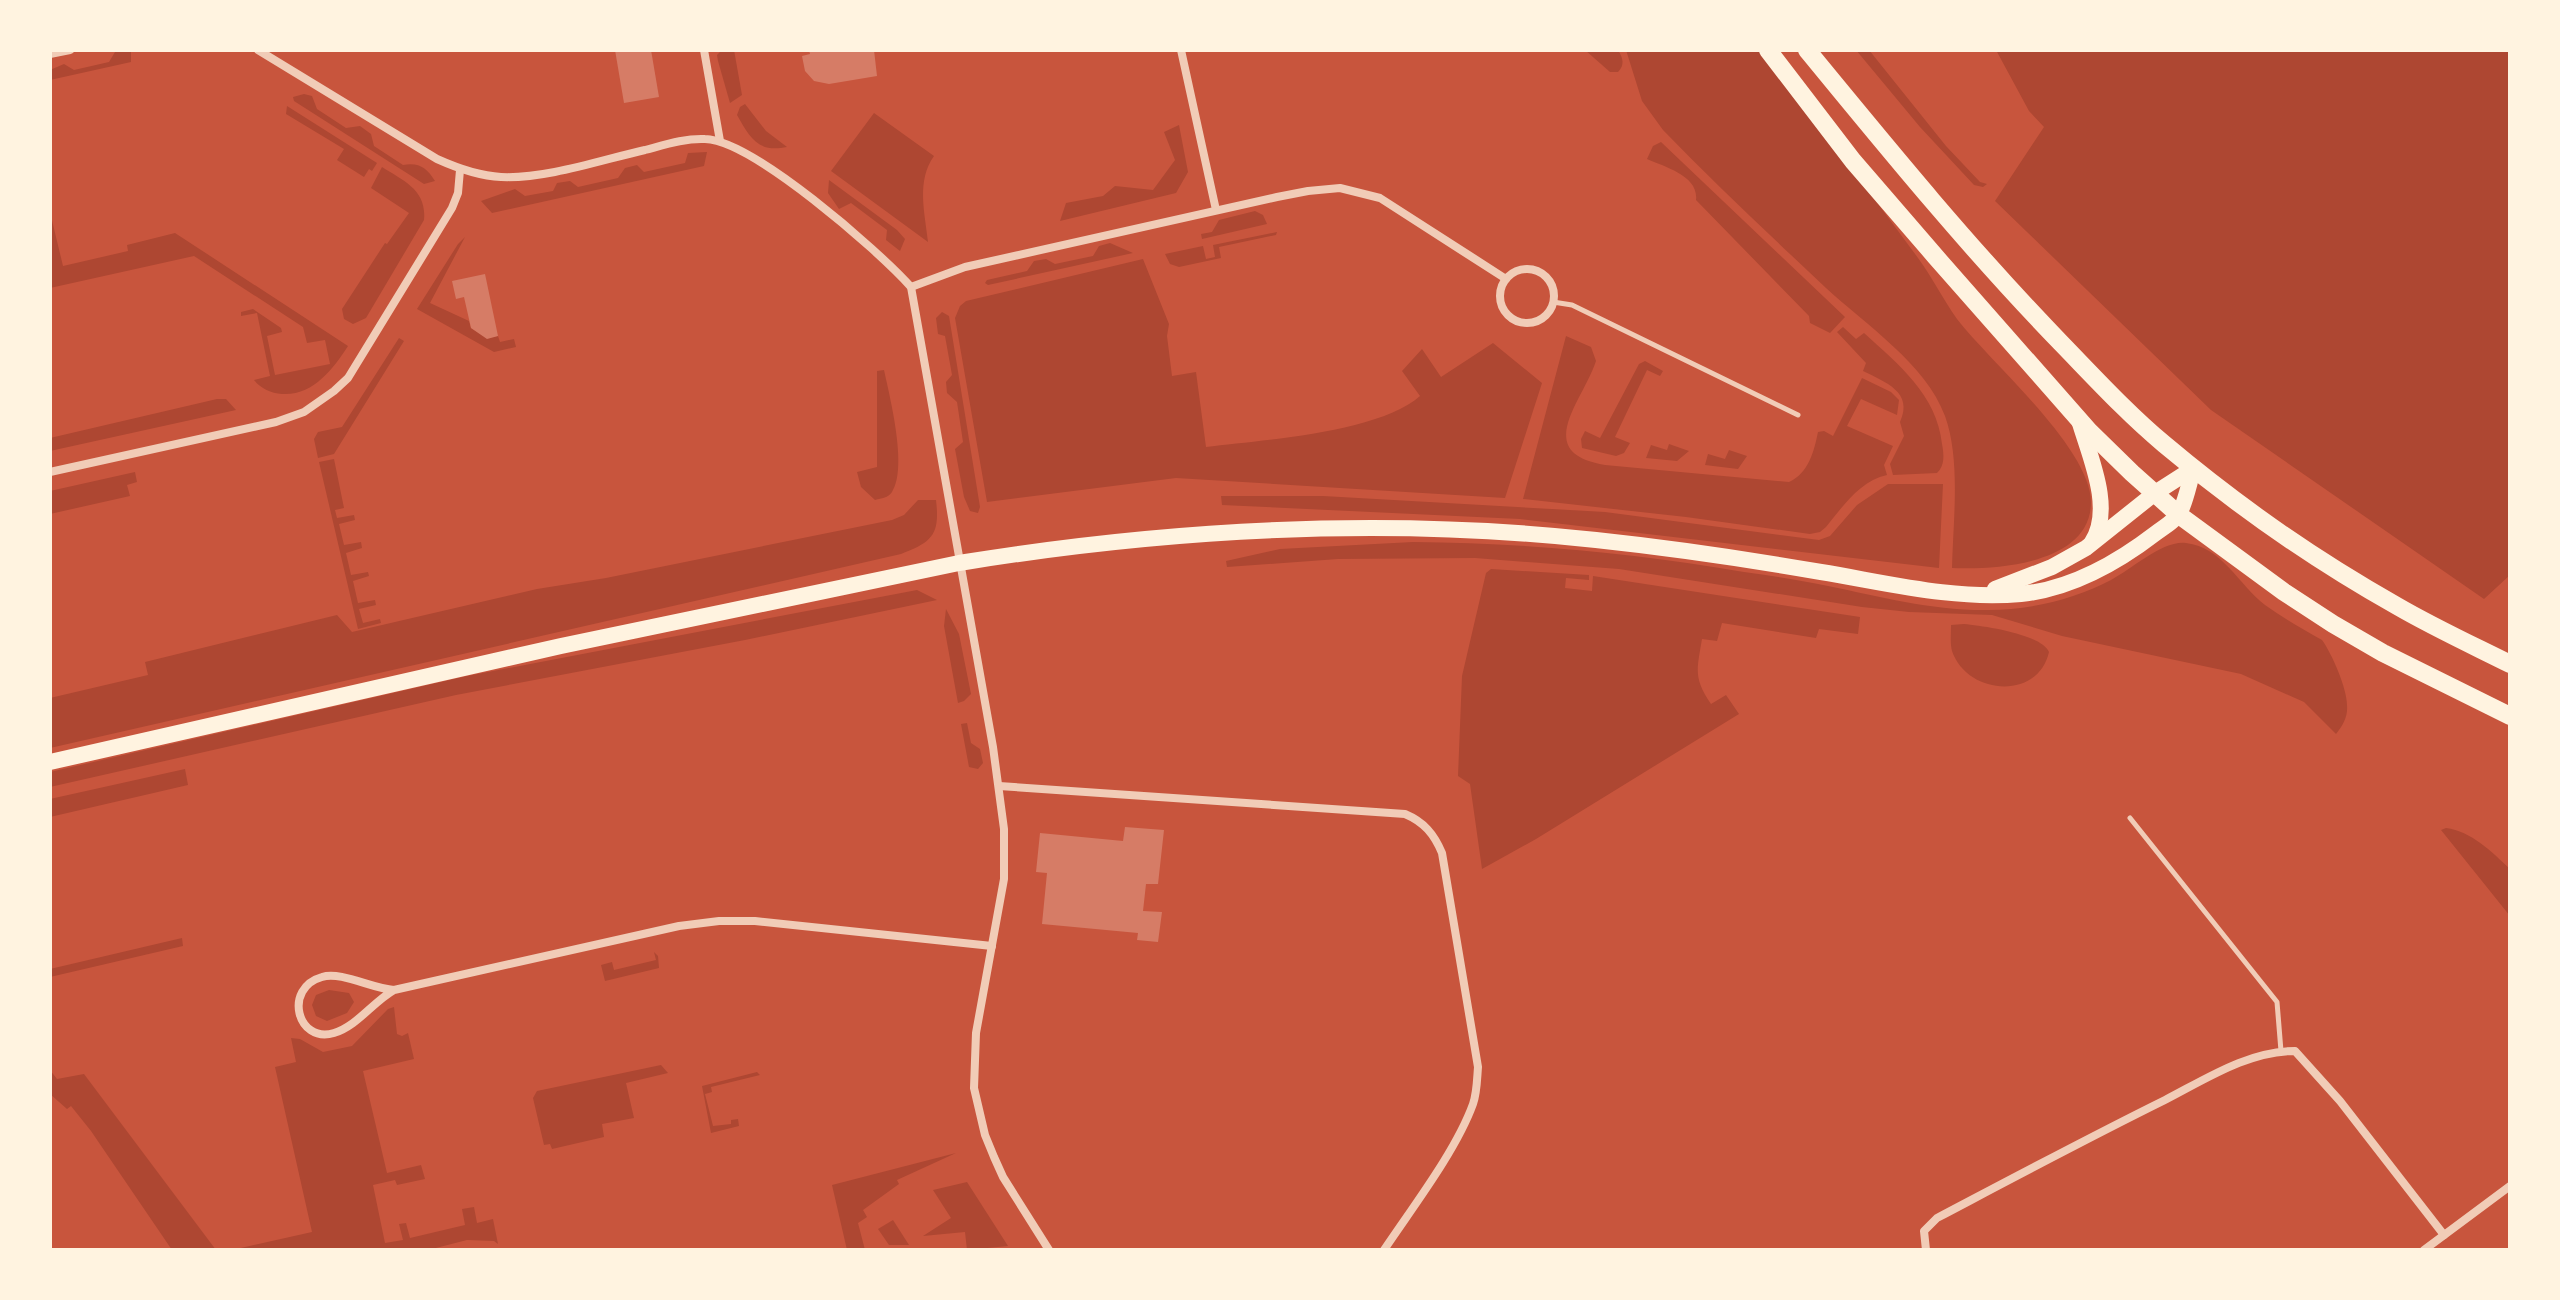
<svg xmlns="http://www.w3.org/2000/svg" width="2560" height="1300" font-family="Figtree,sans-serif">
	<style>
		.green { fill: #ae4732 }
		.building { fill: #d67c66 }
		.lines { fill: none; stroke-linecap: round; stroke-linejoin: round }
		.service { stroke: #f1ccb7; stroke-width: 5 }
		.minor { stroke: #f1ccb7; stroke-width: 8 }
		.secondary { stroke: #fff3e0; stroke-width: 16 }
		.primary { stroke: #fff3e0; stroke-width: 18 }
	</style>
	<rect width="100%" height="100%" fill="#c8553d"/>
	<g class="green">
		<path d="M124 50 131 51V62L50 80V70L64 64 74 70 109 62 115 52Z"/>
		<path d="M722 50H734L742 95 730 103 718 61 717 55Z"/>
		<path d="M1585 50H1618C1623 58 1625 65 1618 72H1610Z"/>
		<path d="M1626 50H1761C1813 119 1867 188 1918 258 1932 277 1943 299 1957 319 1990 362 2092 449 2091 503 2090 564 1996 570 1952 568 1953 522 1961 460 1945 416 1926 364 1866 325 1826 288 1771 236 1715 184 1663 130L1642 101Z"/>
		<path d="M1856 50H1869L1946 146 1980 182 1987 184 1983 187 1974 185 1920 127Z"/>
		<path d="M1996 50H2510V575L2484 599 2211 410 1995 201 2044 127 2029 111Z"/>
		<path d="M304 94 312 96 317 109 346 128 360 126 371 134 374 146 403 165C419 162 427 168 435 181L424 184 294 101 293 97Z"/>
		<path d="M745 104 766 131 787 147C758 153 750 138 737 115L740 107Z"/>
		<path d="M287 106 377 163 372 171 369 169 364 177 337 160 344 149 286 114Z"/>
		<path d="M874 113 934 156C916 181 925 213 928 242L831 171Z"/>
		<path d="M1179 125 1188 172 1176 193 1060 221 1066 203 1103 196 1115 186 1153 190 1175 160 1164 132Z"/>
		<path d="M1661 142 1845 317 1830 333 1810 323 1809 316 1696 200C1699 176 1665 167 1647 159L1653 146Z"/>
		<path d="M707 152 704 166 492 213 481 201 515 189 525 196 553 191 557 183 570 181 578 187 618 178 625 168 637 165 644 172 685 163 688 153Z"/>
		<path d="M382 167C404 181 427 190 424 220L366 318 353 324 344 319 342 309 385 243 387 244 409 213 371 188Z"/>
		<path d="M829 180 897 230 905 239 900 251 886 240 887 230 851 203 839 209 828 193Z"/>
		<path d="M1255 211 1263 215 1267 224 1202 239 1201 234 1212 232 1219 220Z"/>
		<path d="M50 212 63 266 128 251 127 245 175 233 348 346C333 369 313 396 282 394 271 393 261 389 254 380L270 376 257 313 241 316V312L253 309 281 328 282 332 267 336 275 375 330 364 325 340 307 343 303 327 194 256 50 288Z"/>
		<path d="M1277 232 1276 235 1219 247 1221 258 1179 267 1170 264 1165 254 1203 246 1206 259 1215 257 1213 245Z"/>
		<path d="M465 237 430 303 469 321 471 328 487 338 498 336 500 342 514 339 516 347 494 352 417 309 458 244Z"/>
		<path d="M1110 243 1133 253 988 285 985 283 987 280 1027 271 1034 261 1046 259 1055 264 1093 256 1099 246Z"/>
		<path d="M1143 259 1169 324 1167 336 1172 376 1196 372 1206 447C1262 440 1378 433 1420 396L1402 371 1422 349 1441 377 1493 343 1542 383 1505 498 1176 478 987 502 955 318 960 306 966 301Z"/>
		<path d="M942 312 949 316 980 507 978 513 970 511 964 497 955 449 963 442 957 402 947 393 946 382 952 375 945 336 938 334 936 318Z"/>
		<path d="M1843 327 1856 339 1864 333C1898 364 1937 395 1942 444 1944 455 1945 465 1937 473L1893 475 1890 464 1904 436 1900 422C1914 392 1885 382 1863 371L1866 363 1837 332Z"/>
		<path d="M1566 336 1591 347 1596 361C1583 401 1531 453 1605 465L1789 482C1809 473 1814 451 1818 432L1824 431 1833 436 1862 378 1891 392 1899 400 1897 415 1861 399 1847 426 1893 446 1884 465 1887 475C1860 481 1843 506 1826 527L1820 532 1810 534 1686 517 1523 499Z"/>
		<path d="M399 338 404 341 334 454 318 458 314 439 318 432 342 427Z"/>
		<path d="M1645 361 1663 371 1660 376 1647 370 1615 437 1630 443 1624 453 1616 456 1582 448 1581 439 1585 431 1600 438 1639 364Z"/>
		<path d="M884 370C890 398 908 468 892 492 888 498 882 498 875 500L861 487 857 472 877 467V371Z"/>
		<path d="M217 399H226L236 410 50 451V438Z"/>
		<path d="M1669 444 1689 451 1677 461 1646 458 1651 445 1667 450Z"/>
		<path d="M1729 450 1747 456 1738 469 1705 465 1708 454 1725 459Z"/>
		<path d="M334 459 344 508 335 510 337 518 354 515 355 520 339 524 344 545 361 542 362 548 346 553 351 575 368 572 369 576 353 581 358 603 375 600 376 605 359 609 363 623 380 619 381 623 358 629 319 462Z"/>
		<path d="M135 472 137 482 127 485 130 496 50 514V491Z"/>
		<path d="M1888 484H1943L1939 568 1520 519 1222 505 1221 496H1323L1605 512 1819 540 1830 536 1857 505Z"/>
		<path d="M918 500H936C940 534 933 542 901 554L50 748V698L148 675 145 662 337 615 352 632 537 589 606 578 892 520 904 515Z"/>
		<path d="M1413 542C1525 543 1634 553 1744 572 1772 576 1800 580 1828 586 1882 597 1933 611 1989 610 2030 610 2075 599 2111 580 2132 569 2163 540 2186 543 2222 547 2239 585 2265 605 2283 618 2303 629 2322 640 2332 654 2347 688 2347 705 2348 717 2343 725 2336 734L2304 702 2241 674 2062 636 1992 615 1909 612 1862 607 1619 569 1475 558 1338 559 1227 567 1226 561 1280 549Z"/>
		<path d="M1491 569 1589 575V580L1566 578 1565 588 1592 591 1593 576 1860 617 1858 634 1819 629 1816 638 1722 623 1717 641 1702 639C1697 669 1693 678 1711 704L1726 695 1739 714 1536 839 1482 869 1470 784 1458 776 1462 676 1486 573Z"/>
		<path d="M917 590 937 600 745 640 456 695 50 787V772L467 676Z"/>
		<path d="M946 609 959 634 971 694 964 701 958 703 944 626Z"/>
		<path d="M1964 624C1984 626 2041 634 2049 652 2038 701 1967 695 1952 651 1950 643 1951 634 1951 625Z"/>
		<path d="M967 723 971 743 980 749 983 763 978 769 969 767 961 724Z"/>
		<path d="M185 769 188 785 50 817V799Z"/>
		<path d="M2446 828C2471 831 2492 852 2510 869V916L2441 830Z"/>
		<path d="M182 938 183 946 50 977V969Z"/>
		<path d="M654 952 658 956 659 968 605 981 601 965 612 962 614 970 656 960Z"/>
		<path d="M329 990 349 993 354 1002 347 1013 327 1021 316 1016 312 1005 316 995Z"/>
		<path d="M394 1007 397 1034 402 1036 408 1033 414 1059 363 1071 387 1173 421 1165 425 1179 397 1185 395 1180 373 1185 385 1243 403 1240 399 1224 406 1223 410 1238 465 1225 462 1209 474 1207 477 1223 493 1219 498 1244 494 1241 467 1240 428 1250H232L312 1232 275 1067 296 1062 291 1038 300 1039 323 1052 352 1046 388 1009Z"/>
		<path d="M661 1065 668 1073 626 1083 634 1118 602 1124 604 1137 552 1149 550 1144 544 1145 533 1098 537 1091Z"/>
		<path d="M50 1070 57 1079 84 1074 216 1250H172L91 1131 71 1106 67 1109 50 1094Z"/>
		<path d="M757 1072 760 1075 711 1087 712 1092 705 1094 713 1126 731 1124V1120L738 1119 739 1126 711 1133 702 1086Z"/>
		<path d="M956 1153 897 1180 899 1184 863 1210 867 1217 858 1223 865 1250H847L832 1185Z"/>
		<path d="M967 1182 1008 1246 967 1250 965 1232 923 1236 951 1218 933 1190Z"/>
		<path d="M893 1220 909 1245H889L878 1229Z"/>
	</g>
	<g class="building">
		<path d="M615 50H651L659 97 624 103Z"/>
		<path d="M809 50H874L877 76 829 84 814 81 805 71 802 56 810 54Z"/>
		<path d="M485 274 498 336 487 339 471 328 464 297 456 299 452 281Z"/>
		<path d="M1125 827 1164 830 1158 884H1146L1143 911 1162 912 1158 942 1137 940 1138 933 1042 924 1047 873 1036 872 1040 833 1123 841Z"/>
	</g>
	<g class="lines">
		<g class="service">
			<path d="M1553 302 1572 305 1798 415"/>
			<path d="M2130 818 2277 1002 2281 1051"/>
		</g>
		<g class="minor">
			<path d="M258 50 437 159C457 168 479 176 501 177 546 179 601 160 645 150 664 145 685 138 705 139 752 140 878 250 911 287L993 747 1004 829V879L976 1033 974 1088 985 1135 994 1157 1003 1177 1049 1250"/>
			<path d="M704 50 720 141"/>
			<path d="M1181 50 1216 210"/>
			<path d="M50 54 70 50"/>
			<circle cx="1527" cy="296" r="27"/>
			<path d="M911 287 965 267 1277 197 1308 191 1340 188 1380 198 1506 279"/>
			<path d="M50 472 276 422 304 412 334 391 348 378 452 208 458 193 460 170"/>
			<path d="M999 786 1405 814C1424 822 1434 834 1442 853L1478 1067C1477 1079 1477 1093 1473 1104 1456 1151 1412 1208 1384 1250"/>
			<path d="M394 990C373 989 341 971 322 977 283 988 297 1044 334 1033 357 1026 373 1002 394 990L679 926 719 921H755L992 946"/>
			<path d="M1926 1250 1924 1231 1937 1218C2013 1178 2088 1138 2165 1100 2206 1079 2248 1051 2295 1051L2340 1101 2444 1235"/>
			<path d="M2424 1250 2510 1186"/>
		</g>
		<g class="secondary">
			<path d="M2079 420C2089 455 2114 508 2092 542"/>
			<path d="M1995 589 2052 567 2086 548 2155 493 2194 468"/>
			<path d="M50 762 561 646 959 563C1168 529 1385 517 1596 540 1671 548 1746 559 1821 572 1888 583 1953 600 2021 594 2072 589 2117 563 2156 533 2164 527 2176 520 2180 512 2187 498 2189 482 2194 468"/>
		</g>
		<g class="primary">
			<path d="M1768 50 1853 161 1935 256 2089 431 2132 473 2179 515 2284 592 2333 624 2383 653 2510 716"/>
			<path d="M1807 50C1889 150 1970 249 2060 342 2094 377 2127 413 2164 444 2234 503 2317 561 2397 606 2433 627 2472 645 2510 664"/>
		</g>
	</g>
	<rect width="2560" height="1300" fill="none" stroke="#fff3e0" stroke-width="104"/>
</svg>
